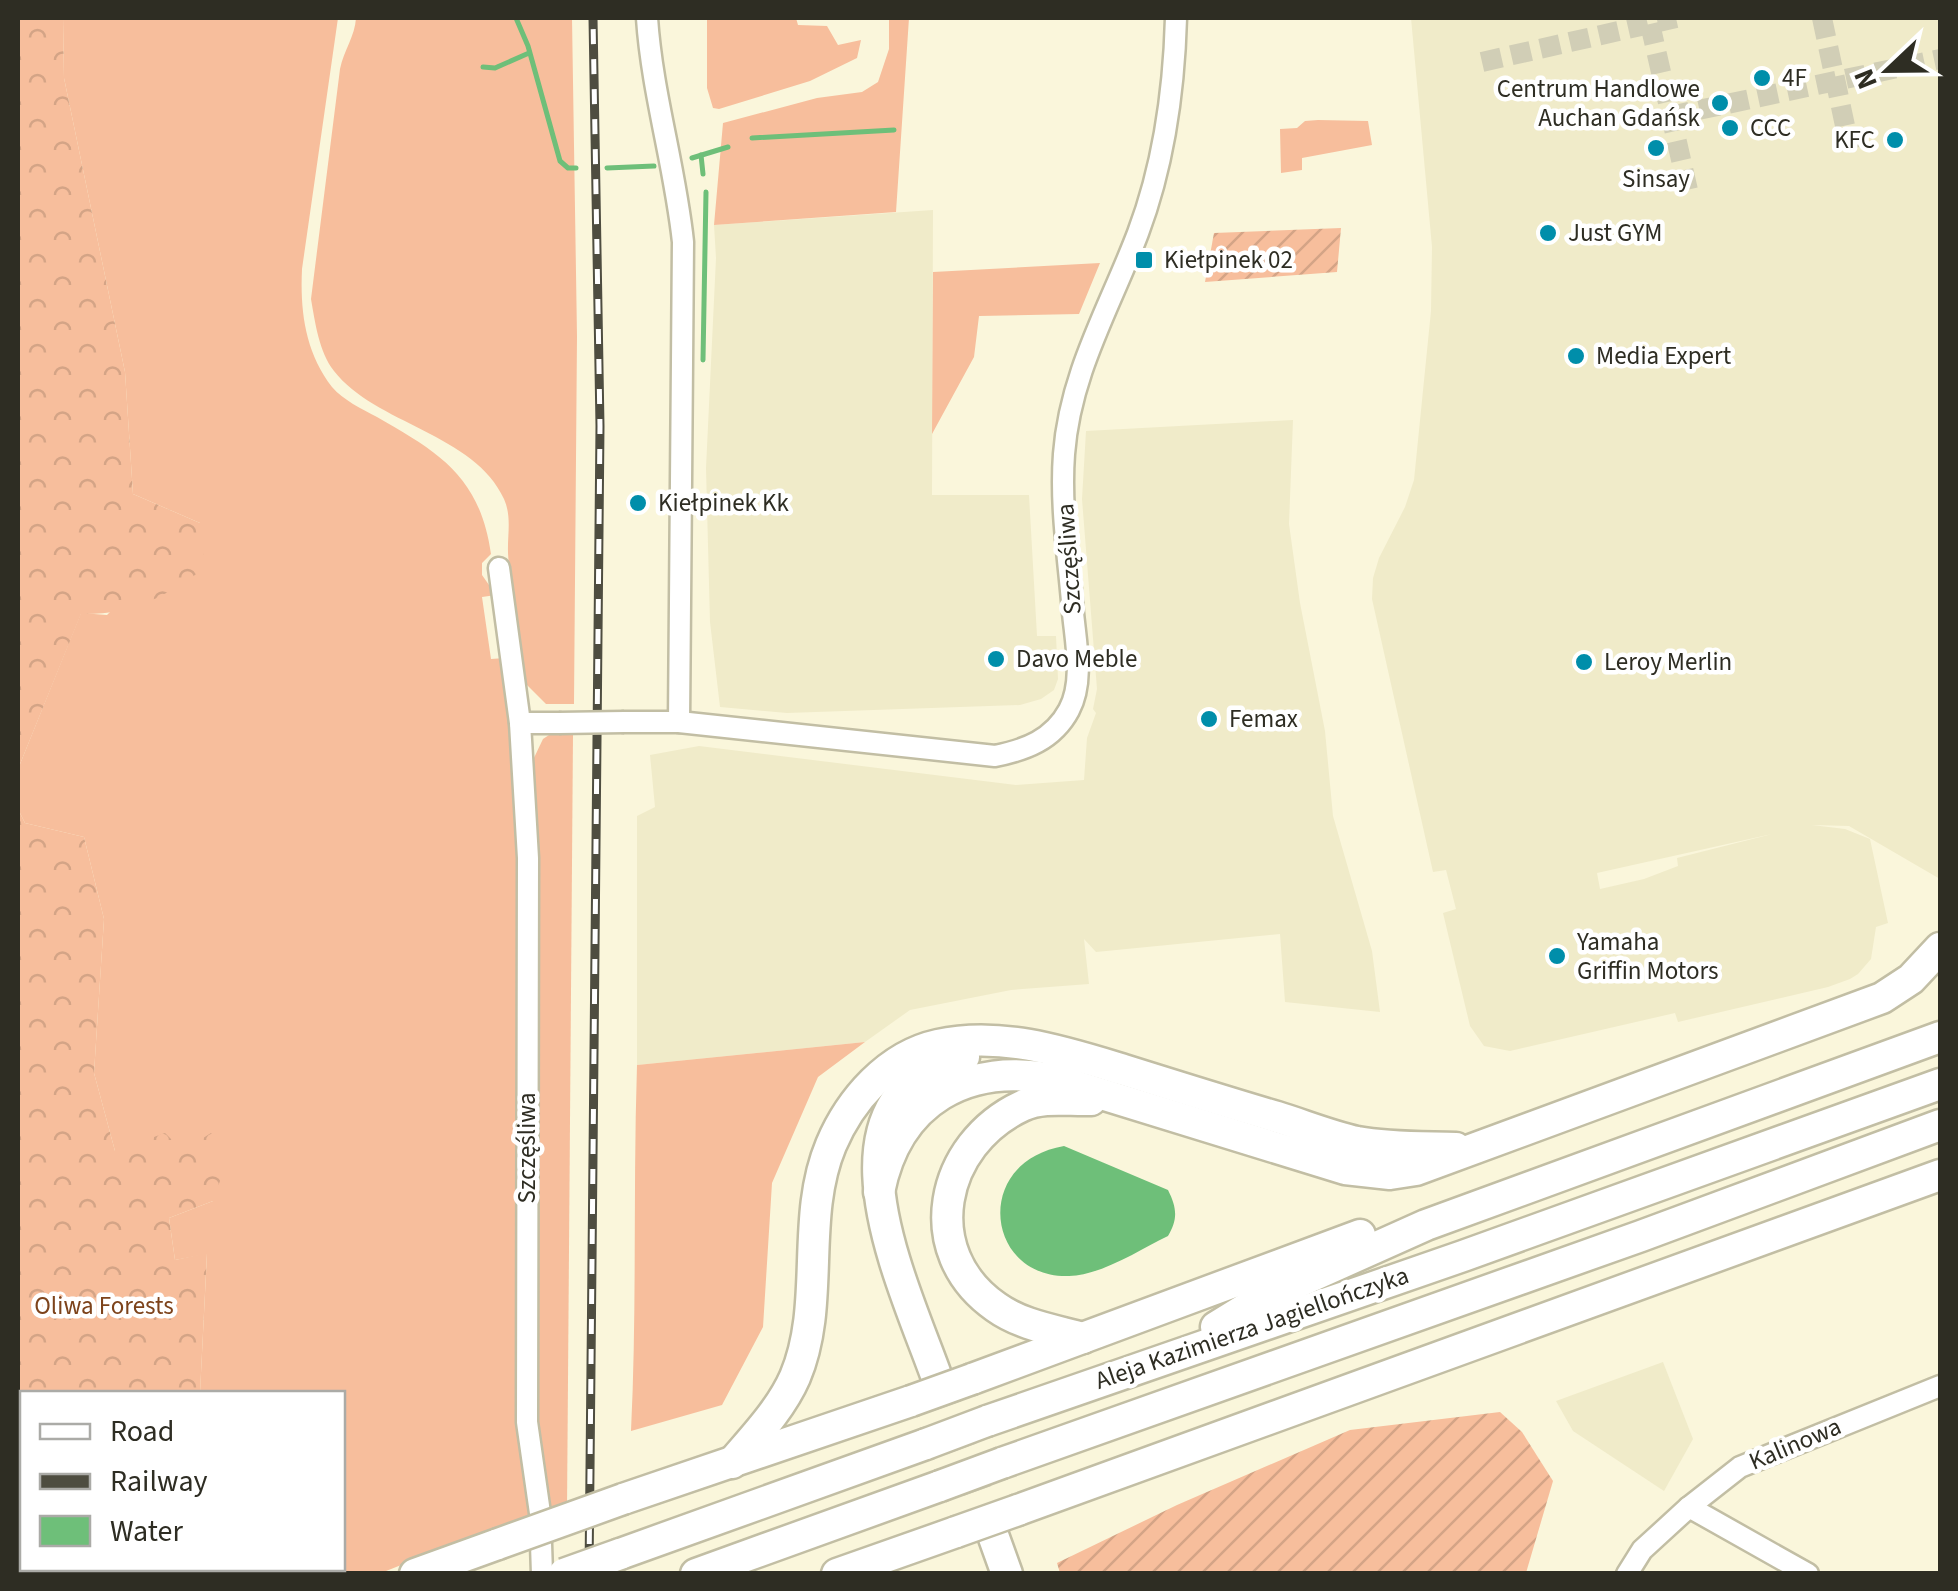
<svg xmlns="http://www.w3.org/2000/svg" width="1958" height="1591" font-family="'Source Sans 3',sans-serif">
	<style>
		.built { fill: #f0ebc9; fill-rule: evenodd }
		.grass { fill: #f7be9c }
		.forest { fill: url(#forest-crowns) }
		.garden { fill: url(#garden-furrows) }
		.water { fill: #6ebf79 }
		.lines { fill: none; stroke-linecap: round; stroke-linejoin: round }
		.stream { stroke: #6ebf79; stroke-width: 5 }
		.minor-tunnel { stroke: #d1ceb6; stroke-width: 20; stroke-dasharray: 20 10; stroke-linecap: butt }
		.highway-tunnel { stroke: #d1ceb6; stroke-width: 30; stroke-dasharray: 30 15; stroke-linecap: butt }
		.minor-casing { stroke: #c2bea4; stroke-width: 25 }
		.highway-casing { stroke: #c2bea4; stroke-width: 35 }
		.minor { stroke: #fff; stroke-width: 20 }
		.highway { stroke: #fff; stroke-width: 30 }
		.rail-casing { stroke: #4e4d40; stroke-width: 9 }
		.rail { stroke: #fff; stroke-width: 5; stroke-dasharray: 15; stroke-linecap: butt }
		.minor-bridge-casing { stroke: #c2bea4; stroke-width: 25; stroke-linecap: butt }
		.highway-bridge-casing { stroke: #c2bea4; stroke-width: 35; stroke-linecap: butt }
		.minor-bridge { stroke: #fff; stroke-width: 20 }
		.highway-bridge { stroke: #fff; stroke-width: 30 }
		.poi-dot { fill: #008eaa; stroke: #fff; stroke-width: 4 }
		.labels { text-anchor: middle; dominant-baseline: central; stroke-width: 9; stroke-linejoin: round; paint-order: stroke }
		.poi-label { font-size: 25px; fill: #2e2d23; stroke: #fff; text-anchor: start }
		.street-label { font-size: 25px; fill: #2e2d23; stroke: #fff }
		.park-label { font-size: 25px; fill: #7d431b; stroke: #fff }
	</style>
	<defs>
		<pattern id="forest-crowns" width="20" height="18" patternUnits="userSpaceOnUse" patternTransform="scale(2.5)"><rect width="20" height="18" fill="#f7be9c"/><path d="M2 6a3 3 0 1 1 6 0M12 15a3 3 0 1 1 6 0" fill="none" stroke="#d4a486"/></pattern>
		<pattern id="garden-furrows" width="10" height="10" patternUnits="userSpaceOnUse" patternTransform="scale(2.5)"><rect width="10" height="10" fill="#f7be9c"/><path d="M-1 1l2-2M0 10L10 0M9 11l2-2" fill="none" stroke="#d4a486"/></pattern>
	</defs>
	<rect width="100%" height="100%" fill="#faf6db"/>
	<g class="built">
		<path d="M1411 18H1940V879L1849 826 1812 825 1845 829 1870 839 1888 923 1876 927 1871 959 1858 974 1850 979 1828 987 1678 1022 1675 1013 1510 1051 1484 1046 1470 1026 1443 913 1456 909 1446 870 1433 872 1372 599 1373 578 1379 558 1405 507 1414 480 1431 311 1432 247ZM1772 834 1677 858 1678 866 1644 879 1600 889 1597 873Z"/>
		<path d="M933 210 932 495H1029L1037 636H1056L1058 679 1054 690 1041 699 1020 705 787 713 720 707 710 622 706 468 716 258 714 225Z"/>
		<path d="M1293 420 1289 524 1300 603 1325 731 1333 816 1372 951 1380 1012 1285 1002 1280 934 1096 952 1084 939 1089 984 1011 990 910 1010 865 1042 637 1065V816L655 807 650 755 699 746 1016 785 1084 780 1087 738 1096 713 1093 709 1097 689 1082 499 1086 431Z"/>
		<path d="M1663 1362 1693 1439 1664 1491 1573 1431 1556 1401Z"/>
	</g>
	<g class="grass">
		<path d="M63 18H338L302 269C300 311 305 352 332 387 343 400 362 409 377 417 440 453 480 477 491 554L482 563V575L496 595 482 597 491 659 505 658 520 857 516 1398 535 1519 518 1525 515 1520 381 1573H196L195 1569 342 1568V1394L200 1393 207 1254 175 1260 169 1218 213 1201 182 1151H115L94 1073 104 919 84 837 25 823 18 809V769L81 613 107 615 200 523 133 494 125 372 64 78Z"/>
		<path d="M356 18H572L577 336 574 704H546L522 680 510 567C504 545 514 521 504 499 475 434 375 424 334 371 319 352 315 322 311 299L340 69C344 50 355 36 356 18Z"/>
		<path d="M707 18H796L798 25 827 26 838 45 861 40 857 58 810 81 719 109 713 108 707 88Z"/>
		<path d="M889 18H909L896 212 714 225 723 123 817 98 862 92 878 82 889 49Z"/>
		<path d="M1318 120 1368 121 1372 145 1302 158V170L1281 173 1280 129 1297 128 1305 121Z"/>
		<path d="M1100 263 1079 314 979 316 974 357 932 434 933 272Z"/>
		<path d="M552 733 573 734 567 1508 549 1514 536 1434 532 762 543 739Z"/>
		<path d="M865 1042 818 1077 772 1183 763 1327 722 1405 631 1431C637 1309 633 1187 637 1065Z"/>
	</g>
	<g class="forest">
		<path d="M18 18H63L64 78 125 372 133 494 200 523 205 568C164 597 133 615 81 614L18 769Z"/>
		<path d="M18 809 25 823 84 837 104 919 94 1073 115 1151 165 1133 183 1151 211 1133 228 1158 213 1201 169 1218 175 1260 207 1253 200 1393 22 1394V1568H195L196 1573H18Z"/>
	</g>
	<g class="garden">
		<path d="M1341 228 1337 272 1205 282 1214 233Z"/>
		<path d="M1500 1412 1522 1432 1553 1481 1526 1573H1060L1057 1563 1177 1505 1350 1430Z"/>
	</g>
	<path class="water" d="M1064 1146 1168 1190C1177 1208 1178 1219 1168 1236 1139 1250 1102 1275 1069 1276 986 1279 971 1162 1064 1146Z"/>
	<g class="lines">
		<g class="stream">
			<path d="M516 18 528 46 560 161 568 168H576"/>
			<path d="M483 67 495 68 529 53"/>
			<path d="M752 138 894 130"/>
			<path d="M701 155 703 174"/>
			<path d="M692 158 728 147"/>
			<path d="M607 168 654 166"/>
			<path d="M703 360 706 192"/>
		</g>
		<g class="minor-tunnel">
			<path d="M1822 18 1850 149"/>
			<path d="M1650 24 1690 199"/>
			<path d="M1482 62 1676 18"/>
			<path d="M1670 116 1940 59"/>
		</g>
		<path class="highway-tunnel" d="M937 1378 993 1535"/>
		<g class="minor-casing">
			<g id="minor">
				<path d="M647 18C652 93 675 166 683 242L679 722"/>
				<path d="M499 568 520 723 528 858 527 1422 540 1513 542 1574"/>
				<path d="M624 722H679L995 756C1025 750 1053 740 1069 710 1084 682 1076 644 1073 613 1069 561 1060 507 1064 454 1070 373 1110 307 1138 233 1164 164 1174 91 1176 18"/>
				<path d="M520 723H559"/>
				<path d="M1689 1507 1808 1574"/>
				<path d="M1627 1574 1642 1550 1689 1507 1740 1467 1940 1386"/>
			</g>
		</g>
		<g class="highway-casing">
			<g id="highway">
				<path d="M879 1192C897 1100 968 1061 1056 1080L1345 1169 1390 1174 1416 1170 1882 998 1911 979 1940 948"/>
				<path d="M1216 1327 1263 1298 1426 1225 1940 1037"/>
				<path d="M1083 1338C1054 1330 1021 1325 996 1307 917 1252 940 1144 1022 1106 1044 1096 1068 1101 1091 1100"/>
				<path d="M937 1378C902 1280 811 1097 964 1057"/>
				<path d="M972 1379 1360 1235"/>
				<path d="M987 1421 1463 1256 1940 1084"/>
				<path d="M732 1463C755 1436 781 1409 795 1377 826 1304 800 1219 831 1145 850 1100 888 1056 938 1045 1001 1031 1065 1052 1124 1070 1175 1086 1226 1102 1277 1117 1303 1125 1330 1136 1357 1142 1389 1148 1423 1147 1456 1148"/>
				<path d="M1002 1463 1641 1236 1940 1125"/>
				<path d="M623 1499 911 1401"/>
				<path d="M1018 1510 1940 1175"/>
				<path d="M993 1535 1007 1574"/>
				<path d="M620 1554 926 1444"/>
				<path d="M415 1574 498 1544"/>
				<path d="M696 1574 940 1486"/>
				<path d="M837 1574 956 1532"/>
			</g>
		</g>
		<use href="#minor" class="minor"/>
		<use href="#highway" class="highway"/>
		<g class="rail-casing">
			<path id="rail" d="M589 1574 600 426 593 18"/>
		</g>
		<use href="#rail" class="rail"/>
		<g class="minor-bridge-casing">
			<path id="minor-bridge" d="M559 723 624 722"/>
		</g>
		<g class="highway-bridge-casing">
			<g id="highway-bridge">
				<path d="M911 1401 972 1379"/>
				<path d="M926 1444 987 1421"/>
				<path d="M940 1486 1002 1463"/>
				<path d="M956 1532 1018 1510"/>
				<path d="M498 1544 623 1499"/>
				<path d="M564 1574 620 1554"/>
			</g>
		</g>
		<use href="#minor-bridge" class="minor-bridge"/>
		<use href="#highway-bridge" class="highway-bridge"/>
	</g>
	<g class="poi-dot">
		<circle cx="1762" cy="78" r="10"/>
		<circle cx="1720" cy="103" r="10"/>
		<circle cx="1730" cy="128" r="10"/>
		<circle cx="1895" cy="140" r="10"/>
		<circle cx="1656" cy="148" r="10"/>
		<circle cx="1548" cy="233" r="10"/>
		<rect x="1134" y="250" width="20" height="20" rx="5"/>
		<circle cx="1576" cy="356" r="10"/>
		<circle cx="638" cy="503" r="10"/>
		<circle cx="996" cy="659" r="10"/>
		<circle cx="1584" cy="662" r="10"/>
		<circle cx="1209" cy="719" r="10"/>
		<circle cx="1557" cy="956" r="10"/>
	</g>
	<g class="labels">
		<g class="poi-label">
			<text x="1782" y="78">4F</text>
			<text x="1700" y="89" text-anchor="end">Centrum Handlowe<tspan x="1700" dy="29">Auchan Gdańsk</tspan></text>
			<text x="1750" y="128">CCC</text>
			<text x="1875" y="140" text-anchor="end">KFC</text>
			<text x="1656" y="179" text-anchor="middle">Sinsay</text>
			<text x="1568" y="233">Just GYM</text>
			<text x="1164" y="260">Kiełpinek 02</text>
			<text x="1596" y="356">Media Expert</text>
			<text x="658" y="503">Kiełpinek Kk</text>
			<text x="1016" y="659">Davo Meble</text>
			<text x="1604" y="662">Leroy Merlin</text>
			<text x="1229" y="719">Femax</text>
			<text x="1577" y="942">Yamaha<tspan x="1577" dy="29">Griffin Motors</tspan></text>
		</g>
		<g class="street-label">
			<text transform="translate(1069 559) rotate(-94)">Szczęśliwa</text>
			<text transform="translate(527 1148) rotate(-90)">Szczęśliwa</text>
			<text transform="translate(1252 1328) rotate(-19)">Aleja Kazimierza Jagiellończyka</text>
			<text transform="translate(1795 1444) rotate(-23)">Kalinowa</text>
		</g>
		<g class="park-label">
			<text x="104" y="1306">Oliwa Forests</text>
		</g>
	</g>
	<rect width="1958" height="1591" fill="none" stroke="#2e2d23" stroke-width="40"/>
	<rect x="20" y="1391" width="325" height="180" fill="#ffffff" stroke="#ababa7" stroke-width="2.5"/>
	<rect x="40" y="1424" width="50" height="15" fill="#ffffff" stroke="#ababa7" stroke-width="2.5"/>
	<text x="110" y="1441" font-size="30" fill="#2e2d23">Road</text>
	<rect x="40" y="1474" width="50" height="15" fill="#4e4d40" stroke="#ababa7" stroke-width="2.5"/>
	<text x="110" y="1491" font-size="30" fill="#2e2d23">Railway</text>
	<rect x="40" y="1516" width="50" height="30" fill="#6ebf79" stroke="#ababa7" stroke-width="2.5"/>
	<text x="110" y="1541" font-size="30" fill="#2e2d23">Water</text>
	<g transform="translate(1888 70) rotate(248)" stroke="#ffffff" stroke-width="8" paint-order="stroke">
	<path d="M0-8L18 38L0 25L-18 38Z" fill="#2e2d23"/>
	<text y="-15" font-size="28" font-weight="bold" text-anchor="middle" fill="#2e2d23">N</text>
	</g>
</svg>
